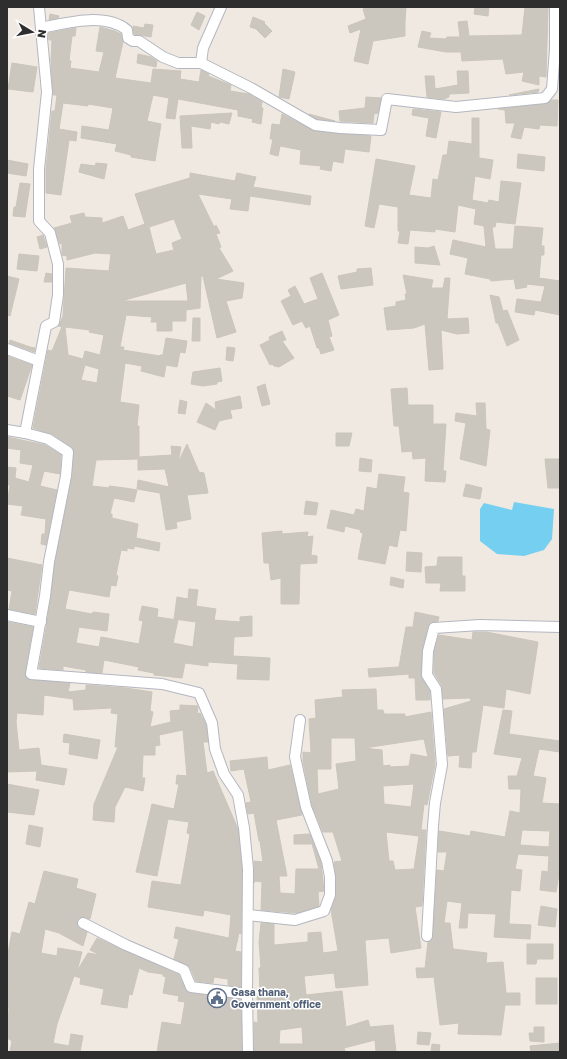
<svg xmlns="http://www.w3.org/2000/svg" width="567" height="1059" font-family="'Golos Text',sans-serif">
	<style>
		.water { fill: #75cff0 }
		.building { fill: #cbc7bf; stroke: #cbc5ba; fill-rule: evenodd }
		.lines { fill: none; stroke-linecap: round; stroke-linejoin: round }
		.street-casing { stroke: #b4b7c1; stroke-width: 12 }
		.street { stroke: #fff; stroke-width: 10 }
		.labels { text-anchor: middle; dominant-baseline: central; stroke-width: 3; stroke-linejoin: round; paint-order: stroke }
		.service-label { font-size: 10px; font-weight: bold; fill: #4e5e75; stroke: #fff; text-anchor: start }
	</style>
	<rect width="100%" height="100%" fill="#efe9e1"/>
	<path class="water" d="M514 502 554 509 552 539 544 550 524 556 497 554 480 541V509L484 503 512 510Z"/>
	<g class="building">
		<path d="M370 7H406L405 21V36L373 41 368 64 354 61 361 29 350 33 348 26 366 19 363 9Z"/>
		<path d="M475 7H489L488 16 474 14Z"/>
		<path d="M525 7 548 8 546 77 539 76V85L522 81 524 72 506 74 503 59 462 61 461 52H446L418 47 422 31 431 33 429 38 446 39 447 37H460L458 22 467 21 469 36 522 35Z"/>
		<path d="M197 12 205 16 199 30 191 25Z"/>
		<path d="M50 14 59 16 58 18 49 20Z"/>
		<path d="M253 17 265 22 264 23 272 31 265 38 256 29 250 27Z"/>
		<path d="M145 24 153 25 151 37 134 34 133 26 144 28Z"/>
		<path d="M100 27 115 31 121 34 123 42 115 78 151 83 153 69 181 71 180 79 199 82 201 70 209 74 208 76 231 85 230 91 249 94 262 102 261 108H263L261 124 252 122 253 119 238 116V110L178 99 175 119 166 118 169 98 153 95 147 121 161 124 155 161 131 157V155L115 151 117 144 81 138 82 126 109 130 113 108 88 104V106L63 103 59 129 77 132 76 141 69 140 61 195 46 193V169L52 111H55L57 95H53L51 60 52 40H49L48 33 76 28 75 36H72L69 61H71L70 68 99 72 104 52 96 51Z"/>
		<path d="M138 54 151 57 157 61 156 67 137 63Z"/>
		<path d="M12 63 37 67 33 92 8 89Z"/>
		<path d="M283 69 295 72 289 99 279 97Z"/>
		<path d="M457 71H468L469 93 449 94V97L444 99 427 97 425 76H434L435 89 458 85Z"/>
		<path d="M539 89 538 92 509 95Z"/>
		<path d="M366 97 381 98 378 113 374 114 373 123 340 121 339 111 365 108Z"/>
		<path d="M552 100H558L557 126 540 125 539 129 524 127 521 139 511 137 515 123H506L505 110 498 109 546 104Z"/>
		<path d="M413 109 441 112 436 138 426 136 429 118 412 115Z"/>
		<path d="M232 113 229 124 220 122 219 124 211 122 210 129 191 126 192 148H182L180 116Z"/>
		<path d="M282 114 314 131 371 136 369 152 345 149 343 163 333 161 331 171 320 169 321 166 300 164 301 150 280 146 278 156 270 154 273 139H270L272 124 280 125Z"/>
		<path d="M309 114 335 121 317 119Z"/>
		<path d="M472 118H479V158L493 160 490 179 475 176 472 200 488 203 489 200 499 202 501 181 521 183 515 224 496 222 495 227H492L495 249H513L515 226 543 228 541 246H544V255H541L539 278 560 281V315L535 310 534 315 515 312 517 299 541 302 545 286 526 284 527 287 516 289 514 279 491 281 490 279 465 274 468 258 450 254 453 240 486 247 484 226 474 224 476 209 458 205 455 232 435 229V232L410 230 408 244 398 243 400 231H398V207L379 204 374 228 365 226 376 159 415 166 409 195 431 198 433 179 438 180 443 155H447L449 141 472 144Z"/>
		<path d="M518 154 545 157 544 171 517 168Z"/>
		<path d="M7 160 28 164 26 176 7 173Z"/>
		<path d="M96 163 107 164 104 179 79 172 81 164 95 166Z"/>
		<path d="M190 173 235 181 237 173 256 177 253 187 311 196 310 205 250 196 248 211 230 209 232 199 198 194 214 227 216 225 220 233 216 234 221 247 219 248 233 271 216 279 244 283 242 298 226 301 236 332 217 338 203 276H201L200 308 186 310V321H172V331H157V322H151L152 317 126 315 120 347H124L123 350 160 356V355H163L166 338 187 341 185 353 180 352 177 367 166 365 164 377 141 371 142 366 125 363 120 402 139 405 137 426H139V457L172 455 171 446 181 447 178 463 187 444 199 472 204 473 208 493 187 495 191 519 176 522 177 528 166 530 160 493 137 489 138 480 169 487 165 469 138 470V459L96 460 92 486 109 488V486L125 488 137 490 134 502 114 498 110 514H112V518L138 524 136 538 160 543 159 551 134 546V549L127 548V551L121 550 116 575 118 576 116 586 111 585 109 597 69 590 65 609 92 614 93 612 109 614 107 631 79 627 76 643 99 647 101 637 139 644 143 621 139 620 142 606 158 609 157 617 178 620 173 643 193 647 196 622 174 619 177 597 188 599 189 589 198 590 196 606 216 609 214 620 240 622V617L252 616V636L234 637 233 656 270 658 269 680 237 679 238 664 208 662V666L185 663 182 678 154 675V673L138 670 139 667 104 660 102 673 86 672V670L63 666V670L39 668 47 623 55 563 72 477 74 453 72 447 52 434 33 428 48 350 52 351 62 327 59 326 63 316 66 268 109 271 111 254 95 253 67 260V256L62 255V243L60 244 54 228 72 223 70 216 84 213 85 217 102 218V223L123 216 128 230 145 224 135 194 190 178ZM174 219 182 239 172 243 174 250 156 254 149 227ZM186 283 188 301H125V300ZM65 327 90 330 89 332 104 335 100 355 85 351 83 359 68 355ZM85 365 99 369 97 383 81 380Z"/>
		<path d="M20 183 30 184 25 217 13 216 14 207H16Z"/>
		<path d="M43 235 47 247 40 249 37 237Z"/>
		<path d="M434 246 440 265 415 263V247L428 248Z"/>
		<path d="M19 254 39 256 37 271 17 269Z"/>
		<path d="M371 268 373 285 341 289 338 276 357 272V269Z"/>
		<path d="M46 273 52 274V282H44Z"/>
		<path d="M322 273 339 315 328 320 332 336 329 337 334 350 321 354 319 348H317L310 326 306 328 302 321 293 325 281 301 291 296 288 290 295 286 304 304 318 299 310 278Z"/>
		<path d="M403 275 433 280 431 288H443L445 278H450L447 319 468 318 469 333 457 334 441 330 443 369 429 370 425 324 414 328 387 330 384 308 396 306V302L406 300 405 294H407Z"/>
		<path d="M7 276 19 279 10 316 7 315Z"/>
		<path d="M490 295 499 297 503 311 507 310 519 340 507 346 498 323H496Z"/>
		<path d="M193 318H200V341H192Z"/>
		<path d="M282 331 286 340 282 341 294 358 279 367 274 366 272 364 270 365 260 345 270 340 269 337Z"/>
		<path d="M10 340 30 347 35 348 34 352 9 343Z"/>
		<path d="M227 347 235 348 233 361 226 360Z"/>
		<path d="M7 356 32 365 20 400 7 396Z"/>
		<path d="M220 368 222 381 217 382V384L203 386 191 384 193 372Z"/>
		<path d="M265 384 270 404 262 406 257 387Z"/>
		<path d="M407 388 408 405H433V424H446L443 471H446L445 482 425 481 426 458 413 459 412 451 402 452 399 426H394L391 389Z"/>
		<path d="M240 396 242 408 230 410 232 418 219 421 215 430 197 422 206 403 216 410 215 402Z"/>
		<path d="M180 400 187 402 185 414 178 413Z"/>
		<path d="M476 403H485L486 429 490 430 486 466 460 459 466 423 455 421 456 413 477 416Z"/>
		<path d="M336 433H352L349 446H336Z"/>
		<path d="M7 437 45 445 61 455 60 474 44 471 40 486 57 490 46 545 41 544 42 534H45L46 519 21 515 23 506 7 504 10 485H7V467L16 468 15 478 29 482 33 465 20 463 21 450 7 448Z"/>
		<path d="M360 458 372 460 371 472 359 471Z"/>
		<path d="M545 459H560V488H548Z"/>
		<path d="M379 474 405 477 403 492 409 493 406 531 400 530 397 547 389 545 385 564 358 559 363 533 360 532 361 530 345 526 344 532 327 528 331 510 354 515 356 509 364 511 367 487 377 489Z"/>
		<path d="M466 484 482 488 480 499 463 496Z"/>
		<path d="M306 501 318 503 316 515 304 514Z"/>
		<path d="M282 531V534L308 532 307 537 313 536 311 555 317 556V563L300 564 299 604H281V578L271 580 269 563H264L262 533Z"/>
		<path d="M407 552 422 553 421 572 406 571Z"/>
		<path d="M438 557H462V576H465V591H440L441 583H426L425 567 437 566Z"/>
		<path d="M7 558 42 565 35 614 9 609 12 591 7 590Z"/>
		<path d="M391 577 404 580 403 588 390 585Z"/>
		<path d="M415 612 439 617 438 621 430 623 428 626 422 651 421 675 430 691V700H416L415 678H409V674L369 677 368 669 399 667 406 627H413Z"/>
		<path d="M7 622 33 627 25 673 28 679 70 683 68 692 86 690V685L126 688 152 692 150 711 153 712 150 727 171 722 170 711 180 710V705L198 706 197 714 200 713 206 725 208 742H203L207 773 213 771 238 829 242 869 241 934 239 933 235 951 241 952V987L228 985V979L214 977 213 983 196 981 190 967 174 959 179 939 174 938 176 927 229 938 231 915 204 910 203 916 148 907 152 881 181 885 190 834 187 833 189 822 168 819 157 876 136 872 152 804 174 809 179 784H176L177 775 187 776 183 730 159 735 160 745 155 746V755H143L142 778H145L143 791 125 787 115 807 114 822 93 820 94 804 118 747H115L118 714 111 713 112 708 74 710 73 699 44 695 43 715 17 713 16 722 19 750 39 748 41 765 67 769 64 785 36 780 37 771 7 772 8 698H7Z"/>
		<path d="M473 632H486L538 642 530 694 506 689 504 708 483 705 476 752H472L471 768 459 767 460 755 448 756 444 709 471 701 470 698 443 699 442 686 434 673V652L439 635 472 640Z"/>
		<path d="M376 689 377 710H383L384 714H405V717L431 712 435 765 427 805 424 804 421 830H426L422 906 415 907 421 948 391 953 389 938 365 940 368 985 336 988 334 973 304 976 306 995 342 991 346 1027 368 1020 370 1027 393 1025 396 1052H376L375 1040 344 1048 345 1052H254V1022L258 1023 257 994H260L259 968H261L259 942 261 923 274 924V945L308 942V933L321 932 323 953 338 951 331 910 336 895V877L334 862 342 861 333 832H323L312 805 303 762V752L311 753 309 719 316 718 315 700 343 697 342 690ZM331 738H355L356 761 336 764 339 789 318 794 317 769H331ZM424 739 428 757 411 754 409 766 390 767V765L383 766 382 750 364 748ZM414 784 411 807 384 804 383 786ZM386 832 419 836 414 869 395 870 393 861H389ZM302 1027 303 1044H279L280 1030Z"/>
		<path d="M503 710 512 711 509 734 560 741V752L539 749 533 776 546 778 542 803 560 804V868L556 892 540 890 542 871 548 872 549 856 518 854 515 869 522 870 520 891 511 890 509 924 531 925 530 939 494 937 496 914 468 913 467 928H459L462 903 447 901 444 923H450L453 949 487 953 486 963 503 962 506 993H520V1005H505L501 1035 458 1034 459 1023 440 1025 434 977 417 978 416 968H425L428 942 433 936 437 870 444 871 447 852H438L439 831 470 836 471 831 505 837 510 811 520 813 521 789H509L508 776H517L522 758 494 754ZM522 830 550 831 549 847 520 845Z"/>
		<path d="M64 734 100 740 97 759 69 754 70 743 63 742Z"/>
		<path d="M267 757 268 770 290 765 302 815 276 820 287 876H279L280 893 295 894 296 869H319L312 844H294V835L310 834 321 863 324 891 318 892 319 906 297 913 261 910 262 882 255 881 254 883V861L263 862 260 841H259L254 813 248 814 246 803 251 802 244 769 231 771 230 761Z"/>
		<path d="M7 784 39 790 34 815 7 812Z"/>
		<path d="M29 825 43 828 40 847 26 844Z"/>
		<path d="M44 871 78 879 76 888 96 894 90 919 82 917 77 920 78 927 87 932 83 946 59 933 45 929 41 953 57 956 58 948 82 952 77 971 88 953 100 955 90 950 97 938 179 975 187 992 241 1000 242 1052H157L162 1022 181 1025 185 1002 178 1001 179 996 163 993 166 977 163 976V974L148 972 139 968 132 995 129 994 127 1008 101 1004 104 989 80 984 81 978 74 976 57 1024 53 1043 69 1046 71 1034 83 1036 80 1052H10L12 1041 7 1038 9 1008H7V997L9 985H7V958L12 932 20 934 29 902 35 904Z"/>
		<path d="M541 906 557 909 555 927 538 925Z"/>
		<path d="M527 944H553V959H537L536 964H527Z"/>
		<rect x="536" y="978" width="21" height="26"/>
		<path d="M534 1027H544V1042L530 1041 529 1033H534Z"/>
		<path d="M418 1032 431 1033 429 1045 417 1044Z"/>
		<path d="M560 1043V1052H531L530 1046Z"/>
		<path d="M432 1044 440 1045 439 1052H431Z"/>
	</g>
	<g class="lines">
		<g class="street-casing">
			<g id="street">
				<path d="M39 7 47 92 39 169V221L50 233 58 264V295L54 322 46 326 25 433 48 439 68 452 66 476 49 562 45 596 31 674 162 684 199 693 212 723 215 749 224 774 238 795 244 828 248 869 247 994 248 1052"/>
				<path d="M221 7 203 48 201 63 251 88 315 125 340 128 381 130 387 99 456 107 545 98 552 89 555 49V7"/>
				<path d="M41 28C65 23 105 12 127 30L128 38 133 41H139L163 57 178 63H201"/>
				<path d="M7 349 39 361"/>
				<path d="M7 430 25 433"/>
				<path d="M7 615 41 622"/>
				<path d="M248 915 295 920 324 911 330 895V877L327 861 306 807 295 757 300 720"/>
				<path d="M83 923 126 945 184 970 191 987 247 994"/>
				<path d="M427 936 433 826 435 803 442 765 436 689 427 675 428 651 434 628 480 625 560 627"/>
			</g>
		</g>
		<use href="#street" class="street"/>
	</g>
	<defs>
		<g id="civic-ring" transform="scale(1)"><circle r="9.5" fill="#fff" stroke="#5c6f8a" stroke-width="1.5"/><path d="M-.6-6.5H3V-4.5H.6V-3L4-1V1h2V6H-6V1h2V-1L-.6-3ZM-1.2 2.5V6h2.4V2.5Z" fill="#5c6f8a"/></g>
	</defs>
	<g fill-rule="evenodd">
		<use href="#civic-ring" x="217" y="998"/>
	</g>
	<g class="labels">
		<g class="service-label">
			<text x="231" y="992">Gasa thana,<tspan x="231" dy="12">Government office</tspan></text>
		</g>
	</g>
	<rect width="567" height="1059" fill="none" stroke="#2e2e2e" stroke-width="16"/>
	<g transform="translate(32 32) rotate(100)" stroke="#ffffff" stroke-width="3" paint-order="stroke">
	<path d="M0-3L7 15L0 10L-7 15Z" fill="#2e2e2e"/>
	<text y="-6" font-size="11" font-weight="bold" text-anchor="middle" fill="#2e2e2e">N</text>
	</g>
</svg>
